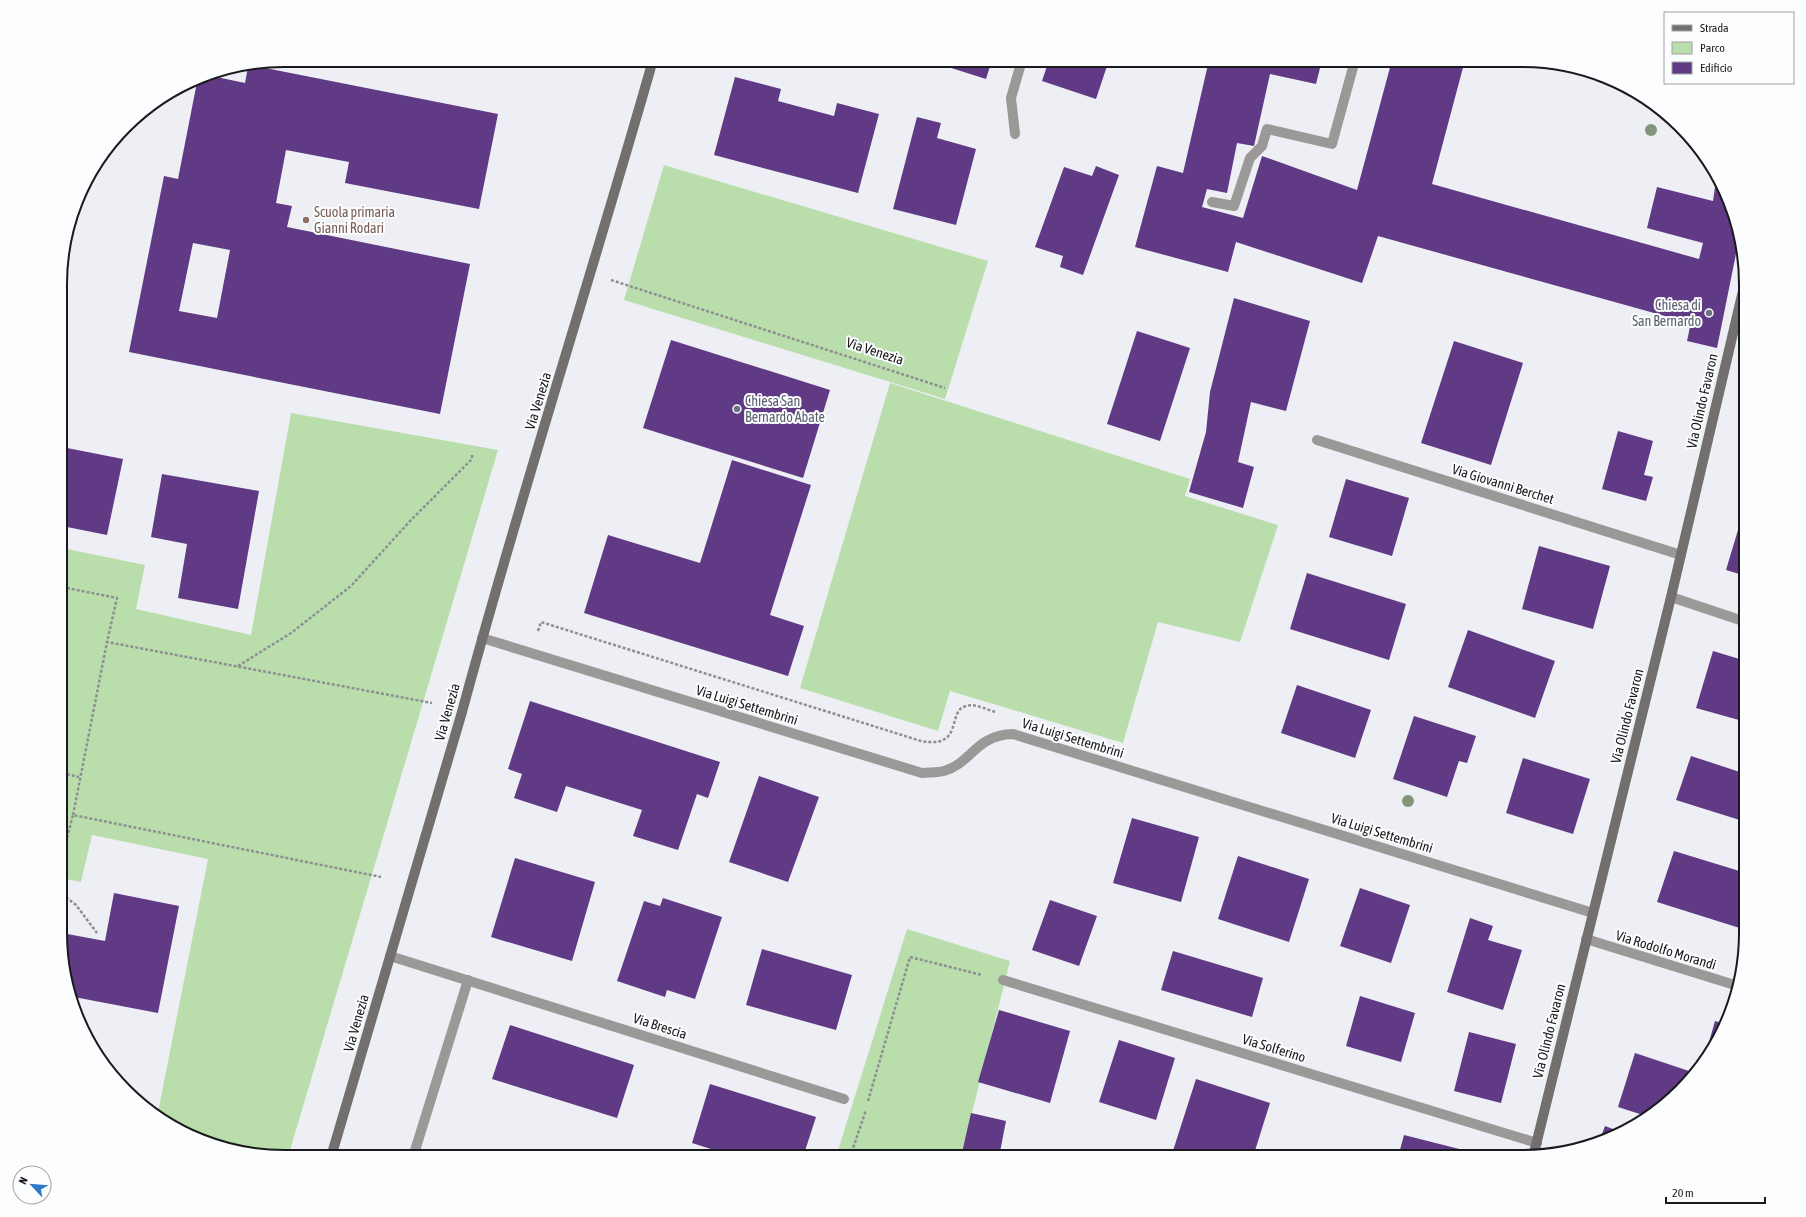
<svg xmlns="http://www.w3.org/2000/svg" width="1806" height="1217" font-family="'Asap Condensed',sans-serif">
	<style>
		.green { fill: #b9deac }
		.building { fill: #603a85; fill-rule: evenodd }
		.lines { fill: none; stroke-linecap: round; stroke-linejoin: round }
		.path { stroke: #8e8f92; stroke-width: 2.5; stroke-dasharray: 3 2; stroke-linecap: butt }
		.lane { stroke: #9b9998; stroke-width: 10 }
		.street { stroke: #9b9998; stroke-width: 10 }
		.secondary { stroke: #736f6e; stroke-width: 10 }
		.tree { fill: #80957a }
		.education-dot { fill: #8d6e63; stroke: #fcfdff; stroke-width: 1.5 }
		.worship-dot { fill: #6b7280; stroke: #fcfdff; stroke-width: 1.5 }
		.labels { text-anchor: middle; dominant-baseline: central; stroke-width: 4; stroke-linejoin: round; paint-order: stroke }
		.education-label { font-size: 14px; fill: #785e54; stroke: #fcfdff; text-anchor: start }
		.worship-label { font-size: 14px; fill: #5b616d; stroke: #fcfdff; text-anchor: end }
		.street-label { font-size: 14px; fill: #1a1a1c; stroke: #fcfdff }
		.rim { fill: none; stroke: #1a1a1c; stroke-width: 2 }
	</style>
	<rect width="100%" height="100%" fill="#eeeff4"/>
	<g class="green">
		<path d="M664 165 988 261 945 399 624 300Z"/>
		<path d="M890 383 1190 479 1185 496 1278 525 1240 642 1158 622 1123 743 950 691 938 731 800 688Z"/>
		<path d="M291 413 498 450 288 1157H283L212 1145 157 1117 208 859 92 835 81 882 62 878V548L145 565 136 609 251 635Z"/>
		<path d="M907 929 1010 961 961 1157H836Z"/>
	</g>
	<g class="building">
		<path d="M926 60H992L986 79Z"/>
		<path d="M1049 60H1109L1096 99 1042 81Z"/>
		<path d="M1209 60H1322L1316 84 1270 74 1254 146 1237 143 1227 193 1207 189 1202 207 1243 218 1262 156 1357 190 1392 60H1465L1432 184 1699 259 1703 243 1647 228 1657 187 1713 201 1717 173 1738 226 1740 234 1717 348 1687 341 1691 322 1672 318 1378 236 1362 283 1236 242 1228 272 1135 247 1157 166 1183 173Z"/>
		<path d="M255 66 498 114 479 209 345 183 349 162 286 150 276 203 292 206 287 227 470 264 440 414 129 352 164 176 178 179 198 77 207 75 245 83 248 67ZM193 243 230 250 217 318 179 311Z"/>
		<path d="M735 77 781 89 778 101 834 116 837 103 879 114 858 193 714 155Z"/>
		<path d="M917 117 941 123 937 138 976 149 956 225 893 209Z"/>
		<path d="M1096 166 1119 175 1083 275 1060 267 1063 256 1035 247 1064 167 1092 176Z"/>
		<path d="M1234 298 1310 321 1286 411 1251 402 1238 462 1254 467 1243 508 1189 492 1206 432 1210 392Z"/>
		<path d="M1137 331 1190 348 1160 441 1107 424Z"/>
		<path d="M671 340 830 390 803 478 643 428Z"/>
		<path d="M1454 341 1523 363 1491 465 1421 443Z"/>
		<path d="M1618 431 1653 441 1644 475 1653 477 1646 501 1602 489Z"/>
		<path d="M62 447 123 459 107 535 62 526Z"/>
		<path d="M732 460 811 485 770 615 804 626 788 676 584 613 608 535 700 563Z"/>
		<path d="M162 474 259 491 238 609 178 598 187 544 151 537Z"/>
		<path d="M1346 479 1409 498 1392 556 1329 537Z"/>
		<path d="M1741 520 1746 521V576L1726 570Z"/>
		<path d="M1539 546 1610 566 1593 629 1522 609Z"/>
		<path d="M1307 573 1406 604 1389 660 1290 629Z"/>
		<path d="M1468 630 1555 661 1535 718 1448 687Z"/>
		<path d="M1713 651 1746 661V722L1696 708Z"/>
		<path d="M1297 685 1371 710 1355 758 1281 733Z"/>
		<path d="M530 701 720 762 708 798 697 794 678 850 633 836 642 810 566 786 557 812 514 798 522 774 508 769Z"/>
		<path d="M1414 716 1476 736 1467 763 1459 761 1447 797 1393 779Z"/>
		<path d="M1691 756 1746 774V822L1676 800Z"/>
		<path d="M1523 758 1590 779 1573 834 1506 813Z"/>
		<path d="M759 776 819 797 788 882 729 862Z"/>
		<path d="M1132 818 1199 837 1181 902 1113 883Z"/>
		<path d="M1674 851 1746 873V930L1657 902Z"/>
		<path d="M1238 856 1309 879 1289 942 1218 919Z"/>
		<path d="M515 858 595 882 572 961 491 937Z"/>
		<path d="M1360 888 1410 905 1391 963 1340 946Z"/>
		<path d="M114 893 179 906 158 1013 74 997 62 962V933L105 941Z"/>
		<path d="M663 898 722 917 695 999 667 990 665 997 617 981 644 901 660 906Z"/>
		<path d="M1050 900 1097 916 1079 966 1032 950Z"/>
		<path d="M1470 918 1493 926 1488 940 1522 950 1503 1010 1447 992Z"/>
		<path d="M762 949 852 975 836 1030 746 1005Z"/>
		<path d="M1173 951 1263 978 1252 1017 1161 990Z"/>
		<path d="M1360 996 1415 1013 1401 1062 1346 1046Z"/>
		<path d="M999 1010 1070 1031 1050 1103 978 1082Z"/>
		<path d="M1715 1021 1725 1024 1712 1050 1707 1049Z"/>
		<path d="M510 1025 634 1065 617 1118 492 1079Z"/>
		<path d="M1469 1032 1516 1044 1501 1103 1454 1091Z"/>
		<path d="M1119 1040 1175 1058 1156 1120 1099 1102Z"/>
		<path d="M1635 1053 1695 1073 1670 1101 1649 1117 1618 1107Z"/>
		<path d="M1196 1079 1270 1103 1253 1157H1171Z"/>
		<path d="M710 1084 816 1117 803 1157H736L692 1143Z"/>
		<path d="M971 1113 1006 1121 999 1157H961Z"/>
		<path d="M1605 1126 1621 1132 1599 1142Z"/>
		<path d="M1404 1135 1483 1155V1157H1398Z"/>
		<path d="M475 1152 490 1157H474Z"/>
	</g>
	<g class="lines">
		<g class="path">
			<path d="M611 280 945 388"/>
			<path d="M62 587 117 598 107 642 432 703"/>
			<path d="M538 631 541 622 921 741C965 749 946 711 966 706 975 703 987 710 996 712"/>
			<path d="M238 666 291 633 351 586 411 520 472 459V453"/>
			<path d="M62 773 79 777"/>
			<path d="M73 815 107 642"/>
			<path d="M62 857 73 815 381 877"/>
			<path d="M62 894 76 905 97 933"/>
			<path d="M868 1101 910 957 982 975"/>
			<path d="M850 1157 866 1110"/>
		</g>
		<g class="lane">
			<path d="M1212 202 1234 206 1250 158 1262 146 1267 129 1332 144 1355 60"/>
			<path d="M413 1157 468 980"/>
		</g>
		<g class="street">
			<path d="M1015 134 1011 98 1022 60"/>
			<path d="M1317 440 1681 555"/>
			<path d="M1671 597 1746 622"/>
			<path d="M482 638 922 773C929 772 937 773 944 771 972 763 975 735 1013 734L1593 913"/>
			<path d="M1586 939 1738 986"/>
			<path d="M390 956 844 1099"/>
			<path d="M1003 980 1537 1143"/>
		</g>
		<g class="secondary">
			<path d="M331 1157 462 712C521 493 591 278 653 60"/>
			<path d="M1533 1157 1671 597 1746 278"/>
		</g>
	</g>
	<g class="tree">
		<circle cx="1651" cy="130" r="6"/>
		<circle cx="1408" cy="801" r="6"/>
	</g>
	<circle class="education-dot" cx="306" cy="220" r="4"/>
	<g class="worship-dot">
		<circle cx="1709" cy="313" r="4"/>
		<circle cx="737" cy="409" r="4"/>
	</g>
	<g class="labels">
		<g class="education-label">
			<text x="314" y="212">Scuola primaria<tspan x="314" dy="16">Gianni Rodari</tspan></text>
		</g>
		<g class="worship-label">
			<text x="1701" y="305">Chiesa di<tspan x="1701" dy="16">San Bernardo</tspan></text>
			<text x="745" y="401" text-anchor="start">Chiesa San<tspan x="745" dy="16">Bernardo Abate</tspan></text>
		</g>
		<g class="street-label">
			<text transform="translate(875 351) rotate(18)">Via Venezia</text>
			<text transform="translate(538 401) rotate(-73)">Via Venezia</text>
			<text transform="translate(1702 401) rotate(-77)">Via Olindo Favaron</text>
			<text transform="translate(1503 484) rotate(17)">Via Giovanni Berchet</text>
			<text transform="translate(747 705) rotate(17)">Via Luigi Settembrini</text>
			<text transform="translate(447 712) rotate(-74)">Via Venezia</text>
			<text transform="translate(1627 716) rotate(-76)">Via Olindo Favaron</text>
			<text transform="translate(1073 738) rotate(17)">Via Luigi Settembrini</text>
			<text transform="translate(1382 833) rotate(17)">Via Luigi Settembrini</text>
			<text transform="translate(1666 950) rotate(17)">Via Rodolfo Morandi</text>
			<text transform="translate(356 1023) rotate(-74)">Via Venezia</text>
			<text transform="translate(660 1026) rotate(18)">Via Brescia</text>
			<text transform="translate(1549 1031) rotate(-76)">Via Olindo Favaron</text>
			<text transform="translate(1274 1048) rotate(17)">Via Solferino</text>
		</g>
	</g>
	<path d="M0 0H1806V1217H0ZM284 67H1522A217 217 0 0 1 1739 284V933A217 217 0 0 1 1522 1150H284A217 217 0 0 1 67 933V284A217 217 0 0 1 284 67Z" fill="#fcfdff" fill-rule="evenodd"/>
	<path class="rim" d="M284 67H1522A217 217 0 0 1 1739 284V933A217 217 0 0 1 1522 1150H284A217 217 0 0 1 67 933V284A217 217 0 0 1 284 67Z"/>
	<rect x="1664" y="12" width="130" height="72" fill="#fcfdff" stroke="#a2a2a4"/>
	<rect x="1672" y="25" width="20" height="6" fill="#736f6e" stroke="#a2a2a4"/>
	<text x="1700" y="32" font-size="12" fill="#1a1a1c">Strada</text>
	<rect x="1672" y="42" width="20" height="12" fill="#b9deac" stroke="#a2a2a4"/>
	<text x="1700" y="52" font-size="12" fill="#1a1a1c">Parco</text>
	<rect x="1672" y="62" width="20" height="12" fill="#603a85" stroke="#a2a2a4"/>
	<text x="1700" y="72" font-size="12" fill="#1a1a1c">Edificio</text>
	<g transform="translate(32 1185) rotate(296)"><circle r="19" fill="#fcfdff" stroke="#a2a2a4"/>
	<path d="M0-3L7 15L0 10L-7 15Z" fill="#2e78c8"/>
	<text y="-6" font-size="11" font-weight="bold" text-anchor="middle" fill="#1a1a1c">N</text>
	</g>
	<path d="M1666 1197v6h99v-6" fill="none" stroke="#1a1a1c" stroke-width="2"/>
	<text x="1672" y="1197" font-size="12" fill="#1a1a1c" stroke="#fcfdff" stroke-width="3" paint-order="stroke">20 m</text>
</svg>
